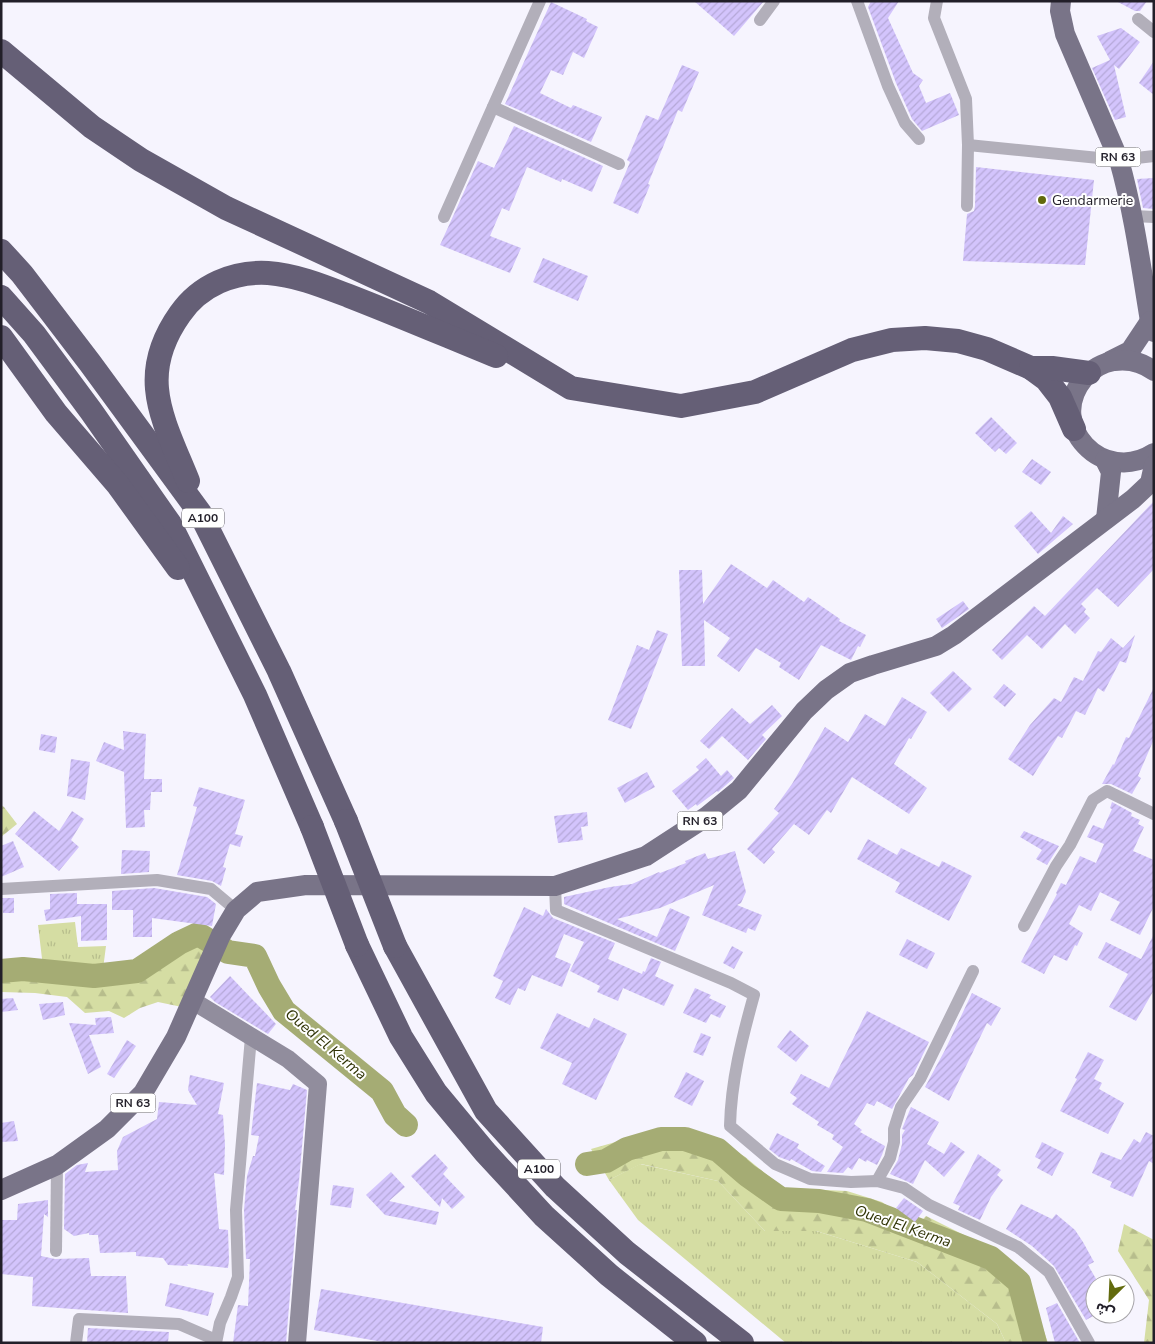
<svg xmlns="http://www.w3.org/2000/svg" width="1155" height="1344" font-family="'Nunito Sans','Noto Sans Arabic',sans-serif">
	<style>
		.grass { fill: url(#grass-tufts) }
		.forest { fill: url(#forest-firs) }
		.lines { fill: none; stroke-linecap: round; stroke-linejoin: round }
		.river { stroke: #a5ac74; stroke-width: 24 }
		.building { fill: url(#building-hatch) }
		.street { stroke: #b2afba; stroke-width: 12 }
		.secondary { stroke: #918d9d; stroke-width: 18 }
		.primary { stroke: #797488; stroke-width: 20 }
		.highway { stroke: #655f76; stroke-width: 24 }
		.highway-bridge { stroke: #655f76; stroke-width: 24 }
		.poi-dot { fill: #626a0d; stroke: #fff; stroke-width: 2 }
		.labels { text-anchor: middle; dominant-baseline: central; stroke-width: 4; stroke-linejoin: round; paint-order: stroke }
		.shield { fill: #fff; stroke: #646269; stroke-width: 1 }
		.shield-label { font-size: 12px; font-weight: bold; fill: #221f29 }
		.poi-label { font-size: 14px; fill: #221f29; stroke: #fff; text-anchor: start }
		.water-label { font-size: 15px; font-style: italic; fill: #2f3305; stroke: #fff }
	</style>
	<defs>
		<pattern id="grass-tufts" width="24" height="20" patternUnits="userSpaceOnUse" patternTransform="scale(1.25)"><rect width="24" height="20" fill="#d5dda3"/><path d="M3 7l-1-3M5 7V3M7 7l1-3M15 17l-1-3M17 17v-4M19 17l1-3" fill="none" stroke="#b7bd8c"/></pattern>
		<pattern id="forest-firs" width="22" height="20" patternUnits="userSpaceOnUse" patternTransform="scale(1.25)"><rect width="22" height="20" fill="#d5dda3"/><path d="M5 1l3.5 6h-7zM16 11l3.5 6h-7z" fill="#b7bd8c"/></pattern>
		<pattern id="building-hatch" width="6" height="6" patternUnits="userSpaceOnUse" patternTransform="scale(1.25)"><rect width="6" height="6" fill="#d3c4fc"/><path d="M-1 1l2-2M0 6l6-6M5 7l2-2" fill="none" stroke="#b5a8d8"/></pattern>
	</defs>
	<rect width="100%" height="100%" fill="#f6f4fe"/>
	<g class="grass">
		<path d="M75 922 78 947 106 946 103 969 90 970 43 967 38 925Z"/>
		<path d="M640 1164 718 1181 765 1231H816L917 1262 997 1324 1006 1343H786L638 1220 609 1180Z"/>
	</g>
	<g class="forest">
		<path d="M1 805 4 807 17 824 1 837Z"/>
		<path d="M197 942 207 944 182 1007 158 1002 140 1008 124 1018 109 1011 85 1013 67 997 35 993 1 992V977L28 976 99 981 153 972 177 950Z"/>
		<path d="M647 1133 705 1136 744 1156 783 1188 847 1191 882 1202 916 1226 926 1216 994 1250 1026 1278 1048 1343H1006L997 1324 917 1262 816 1231H765L718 1181 641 1164 609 1180 591 1149Z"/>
		<path d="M1124 1224 1154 1240V1343H1144L1149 1300 1118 1251Z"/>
	</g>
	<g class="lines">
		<g class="river">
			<path d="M1 971 23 969 94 976 137 971 179 943 198 934 228 952 255 956 269 986 284 1011 382 1091 395 1115 406 1125"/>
			<path d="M587 1164 606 1161 627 1149 661 1139H685L718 1150 747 1175 781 1199 819 1201 867 1210 991 1258 1019 1282 1035 1343"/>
		</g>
	</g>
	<g class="building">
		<path d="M694 1H764L734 36Z"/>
		<path d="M871 1H899L888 18 913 73 923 80 919 86 926 103 950 93 959 115 922 131 912 119 896 83 868 7Z"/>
		<path d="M1116 1H1147L1140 11H1135Z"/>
		<path d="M551 2 587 19 586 21 598 27 584 58 573 52 563 75 551 70 540 93 571 108 573 105 602 117 591 142 505 104Z"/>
		<path d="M1121 28 1140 42 1119 69 1114 65 1126 117 1115 120 1092 68 1110 60 1097 36Z"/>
		<path d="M1154 61V95L1139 83Z"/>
		<path d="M682 65 699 72 682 112 678 110 648 184 650 185 638 214 613 203 630 162 627 160 646 115 658 120Z"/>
		<path d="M514 126 603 166 592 192 562 179 561 182 527 167 509 211 502 208 490 236 521 248 510 273 440 245 478 161 494 168Z"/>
		<path d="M976 167 1094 180 1085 265 963 261 967 214 974 211 975 206Z"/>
		<path d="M1154 178V209L1143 208 1137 179Z"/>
		<path d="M543 258 588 276 578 301 533 282Z"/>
		<path d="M991 417 1017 443 1006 454 999 448 995 452 975 433Z"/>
		<path d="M1032 459 1051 472 1041 485 1022 472Z"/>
		<path d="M1154 501V569L1118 607 1097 588 1081 604 1086 609 1084 612 1090 618 1075 634 1065 624 1042 649 1027 635 1002 660 992 650 1034 606 1045 616Z"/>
		<path d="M1031 511 1051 533 1063 516 1073 524 1038 554 1014 526Z"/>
		<path d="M731 564 767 588 773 580 804 602 808 597 840 619 839 621 866 635 860 647 858 646 851 660 821 645 799 680 779 667 781 663 756 648 739 672 717 656 730 638 704 620 705 666H682L679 570H702L703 604Z"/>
		<path d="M963 601 969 609 942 628 936 619Z"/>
		<path d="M657 630 668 634 631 729 608 720 637 645 649 650Z"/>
		<path d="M1135 635 1126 663 1120 661 1104 692 1098 688 1085 715 1076 711 1062 738 1058 736 1033 776 1008 759 1030 725 1054 698 1061 702 1074 677 1083 681 1098 651 1101 652 1111 638 1123 648Z"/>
		<path d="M953 671 972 689 949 712 930 693Z"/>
		<path d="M1004 684 1016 694 1005 707 993 697Z"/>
		<path d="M1154 687V739L1138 776 1141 778 1132 794 1111 784H1102L1113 764 1114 765 1126 737 1129 738Z"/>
		<path d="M902 697 927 712 911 739 909 738 894 764 927 788 909 814 852 777 831 813 827 810 809 835 794 824 772 849 775 852 764 864 747 849 779 813 774 809 792 784 825 727 848 742 865 714 885 726Z"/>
		<path d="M772 705 782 716 762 735 766 739 748 760 722 736 709 749 700 741 732 708 750 724Z"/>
		<path d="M123 731 146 734 144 779H162V792H151L150 810H144L145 827 126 828 124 772 96 761 104 742 124 750Z"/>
		<path d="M41 734 57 737 55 753 39 750Z"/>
		<path d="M706 758 721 776 727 770 734 778 718 792 717 791 697 806 696 804 688 810 672 791 699 770 696 767Z"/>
		<path d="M71 759 90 762 85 800 67 796Z"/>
		<path d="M647 772 655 787 625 803 617 788Z"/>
		<path d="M199 787 245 800 235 834 243 836 240 847 230 844 223 867 226 868 221 886 212 881 177 875 197 807 193 806Z"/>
		<path d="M1112 802 1132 813 1131 816 1140 820 1138 824 1144 827 1133 851 1154 860V906L1140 935 1110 920 1120 902 1100 892 1091 911 1079 905 1069 924 1083 933 1077 946 1075 945 1067 961 1054 955 1044 974 1021 962 1057 894 1056 893 1061 883 1066 885 1080 856 1096 863 1104 844 1087 837 1093 825 1103 829 1112 809 1110 808Z"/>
		<path d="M34 811 59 831 72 811 84 819 71 840 79 847 59 871 15 834Z"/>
		<path d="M587 812 588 826 581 827 583 840 558 843 554 816Z"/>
		<path d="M1024 831 1059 846 1047 865 1036 859 1042 850 1020 837Z"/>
		<path d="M868 839 897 855 901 848 939 867 942 861 972 876 949 921 895 892 900 883 857 859Z"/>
		<path d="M13 841 24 867 1 877V846Z"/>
		<path d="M122 850 150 851 149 872 121 874Z"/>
		<path d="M735 851 746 892 741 903 737 905 762 915 755 931 748 928 746 933 702 915 714 885 660 908 617 919 657 937 670 908 690 917 675 951 564 904V897L610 887 632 884 659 872 660 873 686 863 685 861 705 853 708 859Z"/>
		<path d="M154 888 207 897 216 904 212 926 152 918V937H133V910H112V891Z"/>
		<path d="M77 893V904H107V940L81 941V916L46 921 44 910 50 909V894Z"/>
		<path d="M2 898H14V913H3Z"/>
		<path d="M524 907 543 916 546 909 553 918 615 943 608 959 642 974 643 971 645 972 651 958 661 962 655 976 674 985 664 1006 623 988 618 1001 597 992 600 986 570 971 584 942 564 934 555 957 571 964 562 987 532 975 525 991 518 988 510 1005 495 998 503 981 493 976Z"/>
		<path d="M1154 934V990L1136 1021 1109 1007 1128 974 1098 958 1106 942 1141 959Z"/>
		<path d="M907 939 935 953 927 969 899 955Z"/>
		<path d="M732 946 743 952 734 969 723 963Z"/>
		<path d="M230 976 276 1024 268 1034 215 1002 210 997Z"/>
		<path d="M695 988 711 995 709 998 726 1006 720 1018 711 1014 706 1023 683 1013Z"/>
		<path d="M972 993 1001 1008 991 1026 987 1023 949 1101 925 1087 945 1050Z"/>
		<path d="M13 998 18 1010 1 1012V999Z"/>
		<path d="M63 1002 65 1015 43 1020 39 1004Z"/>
		<path d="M867 1011 929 1042 913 1075 909 1078 892 1109 877 1101 874 1106 867 1103 854 1124 862 1130 860 1132 885 1146 882 1155 877 1165 867 1160 866 1162 859 1158 852 1170 848 1167 843 1173 827 1172 843 1147 832 1139 834 1135 817 1125 819 1122 792 1104 797 1098 790 1093 801 1074 829 1088Z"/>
		<path d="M557 1013 589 1028 594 1018 627 1034 596 1100 562 1084 572 1063 540 1048Z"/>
		<path d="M111 1017 114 1033 89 1035 101 1067 88 1074 69 1023 96 1025 95 1018Z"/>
		<path d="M790 1030 809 1046 796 1062 777 1047Z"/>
		<path d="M701 1033 711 1037 703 1056 693 1052Z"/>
		<path d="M127 1040 136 1046 114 1078 107 1074Z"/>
		<path d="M1088 1052 1104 1060 1094 1079 1102 1083 1099 1089 1124 1103 1108 1134 1060 1111 1077 1079 1075 1078Z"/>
		<path d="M686 1072 704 1081 692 1106 674 1097Z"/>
		<path d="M190 1075 224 1083 218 1114 223 1115 225 1145 224 1175 214 1173 219 1229 228 1230 229 1260 228 1268 187 1264 188 1266 168 1265 163 1258 136 1256V1252L100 1253 98 1235H89V1233L74 1236 64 1229 65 1174 77 1165 88 1163 85 1172 118 1170 117 1151 123 1137 157 1119 159 1102 197 1105 188 1090Z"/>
		<path d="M257 1083 290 1090 293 1084 307 1090 299 1181 295 1210H297L286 1343H233L238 1305 248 1306 250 1259H246L244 1210 247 1176 253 1156H255L259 1136 251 1135Z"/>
		<path d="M911 1107 939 1122 927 1144 944 1154 951 1142 965 1152 944 1177 925 1160 913 1184 890 1174 898 1160 902 1144V1135L905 1130 902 1129Z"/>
		<path d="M14 1121 18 1141 1 1142V1123Z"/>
		<path d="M1146 1132 1154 1136V1164L1149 1161 1133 1197 1110 1187 1112 1182 1092 1173 1101 1152 1121 1160 1134 1139 1140 1143Z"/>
		<path d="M777 1133 799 1144 797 1148 825 1166 821 1172 812 1171 791 1159 790 1161 779 1157 769 1149Z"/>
		<path d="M1042 1142 1064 1153 1052 1176 1037 1168 1041 1160 1035 1157Z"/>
		<path d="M435 1154 448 1168 443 1174 465 1197 452 1209 442 1198 440 1207 411 1176Z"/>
		<path d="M978 1154 1001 1170 997 1175 1003 1180 991 1197 980 1220 958 1210 960 1206 953 1203Z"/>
		<path d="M391 1172 405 1187 389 1201 439 1212 436 1225 385 1215 366 1195Z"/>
		<path d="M333 1185 354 1188 351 1208 330 1205Z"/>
		<path d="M904 1198 923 1211 915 1222 896 1208Z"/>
		<path d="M48 1200V1217L44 1214 41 1256 55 1259 89 1258 91 1276H126L128 1313 32 1306 33 1277 1 1274V1220H17L18 1204Z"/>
		<path d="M1021 1204 1052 1219 1056 1214 1075 1230 1083 1242 1094 1262 1088 1265 1099 1284H1095V1315L1086 1320 1054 1266 1032 1246 1006 1229Z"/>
		<path d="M170 1283 214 1293 208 1316 165 1306Z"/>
		<path d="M321 1289 543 1327 541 1343H389L314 1330Z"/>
		<path d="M1057 1303 1080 1343H1055L1046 1308Z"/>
		<path d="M88 1328 169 1332 168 1343H87Z"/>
	</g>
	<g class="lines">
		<g class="street">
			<path d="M857 1 888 86 905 123 919 139"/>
			<path d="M937 1 934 18 966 99 968 145 967 206"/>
			<path d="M1138 19 1154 32"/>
			<path d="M760 20 774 1"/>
			<path d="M493 107 619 164"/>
			<path d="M968 145 1119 160 1154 156"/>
			<path d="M1133 216 1154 217"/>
			<path d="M444 217 540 1"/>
			<path d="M555 886 556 910 731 983 754 995C742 1038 731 1081 730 1126L775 1164 810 1179 851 1182 877 1181 904 1188 929 1205 1018 1247 1049 1272 1089 1343"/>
			<path d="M1 889 157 880 211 889 236 910"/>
			<path d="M1024 926 1056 866 1070 845 1093 800 1107 791 1154 814"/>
			<path d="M877 1181 890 1158 894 1142V1129L901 1107 920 1079 973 971"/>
			<path d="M56 1251 57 1165"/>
			<path d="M76 1343 79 1319 179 1324 216 1340"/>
			<path d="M216 1343 220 1323 231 1297 238 1277 236 1210 251 1037"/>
		</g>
		<path class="secondary" d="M193 1001 288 1059 318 1084 297 1343"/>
		<g class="primary">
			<path d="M1061 1 1060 11 1065 34 1119 160C1134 213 1141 267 1150 321L1154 332"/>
			<path d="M1110 361 1130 351 1150 321"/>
			<path d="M1154 371C1142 362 1128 359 1114 361 1102 363 1092 369 1084 378 1045 425 1103 486 1154 453"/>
			<path d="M1105 460 1111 472 1106 519"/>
			<path d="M1 1190 57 1165 107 1129 143 1093 176 1037 221 935 236 910 257 892 306 885 555 886 646 856 706 817 739 790 804 711 826 690 850 673 873 665 936 646 954 635 1133 499 1150 483 1154 465"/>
		</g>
		<g class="highway">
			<path d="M1 51 92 127 141 160 226 208 429 302 571 388 681 406 755 392 852 350 892 340 925 338 958 341 987 349 1031 368 1046 379 1060 397 1074 429"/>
			<path d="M1 251 22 274 90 363 200 513 279 671 346 821"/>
			<path d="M1 297 34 334 91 411 170 524 255 695 312 827"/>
			<path d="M1 337 56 413 118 485 178 568"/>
			<path d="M1031 368H1052L1089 373"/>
			<path d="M188 481C163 419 136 376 180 314 200 285 234 271 268 273 296 275 323 286 349 296 398 315 447 336 496 356"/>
			<path d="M357 945 401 1037 436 1093 485 1152 544 1216 609 1275 695 1343"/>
			<path d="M395 946 486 1111 555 1187 627 1253 742 1343"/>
		</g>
		<g class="highway-bridge">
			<path d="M346 821 395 946"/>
			<path d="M312 827 357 945"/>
		</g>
	</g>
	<circle class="poi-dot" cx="1042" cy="200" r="5"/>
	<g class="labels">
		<g class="shield">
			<rect x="1095.5" y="147.5" width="45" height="19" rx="4"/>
			<rect x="182" y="508.5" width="42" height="19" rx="4"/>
			<rect x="677.5" y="811.5" width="45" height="19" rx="4"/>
			<rect x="110.5" y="1093.5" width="45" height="19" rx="4"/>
			<rect x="518" y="1159.5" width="42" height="19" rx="4"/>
		</g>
		<g class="shield-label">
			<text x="1118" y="157">RN 63</text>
			<text x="203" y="518">A100</text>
			<text x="700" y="821">RN 63</text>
			<text x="133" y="1103">RN 63</text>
			<text x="539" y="1169">A100</text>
		</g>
		<g class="poi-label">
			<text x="1052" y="200">Gendarmerie</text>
		</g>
		<g class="water-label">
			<text transform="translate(326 1044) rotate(40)">Oued El Kerma</text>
			<text transform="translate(903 1226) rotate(19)">Oued El Kerma</text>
		</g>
	</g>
	<rect width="1155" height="1344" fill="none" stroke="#221f29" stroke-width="5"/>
	<g transform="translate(1110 1299) rotate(204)"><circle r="24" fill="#ffffff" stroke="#a7a5a9"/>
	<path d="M0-4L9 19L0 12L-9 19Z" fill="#626a0d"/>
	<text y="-8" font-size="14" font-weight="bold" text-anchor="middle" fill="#221f29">ش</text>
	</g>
</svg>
